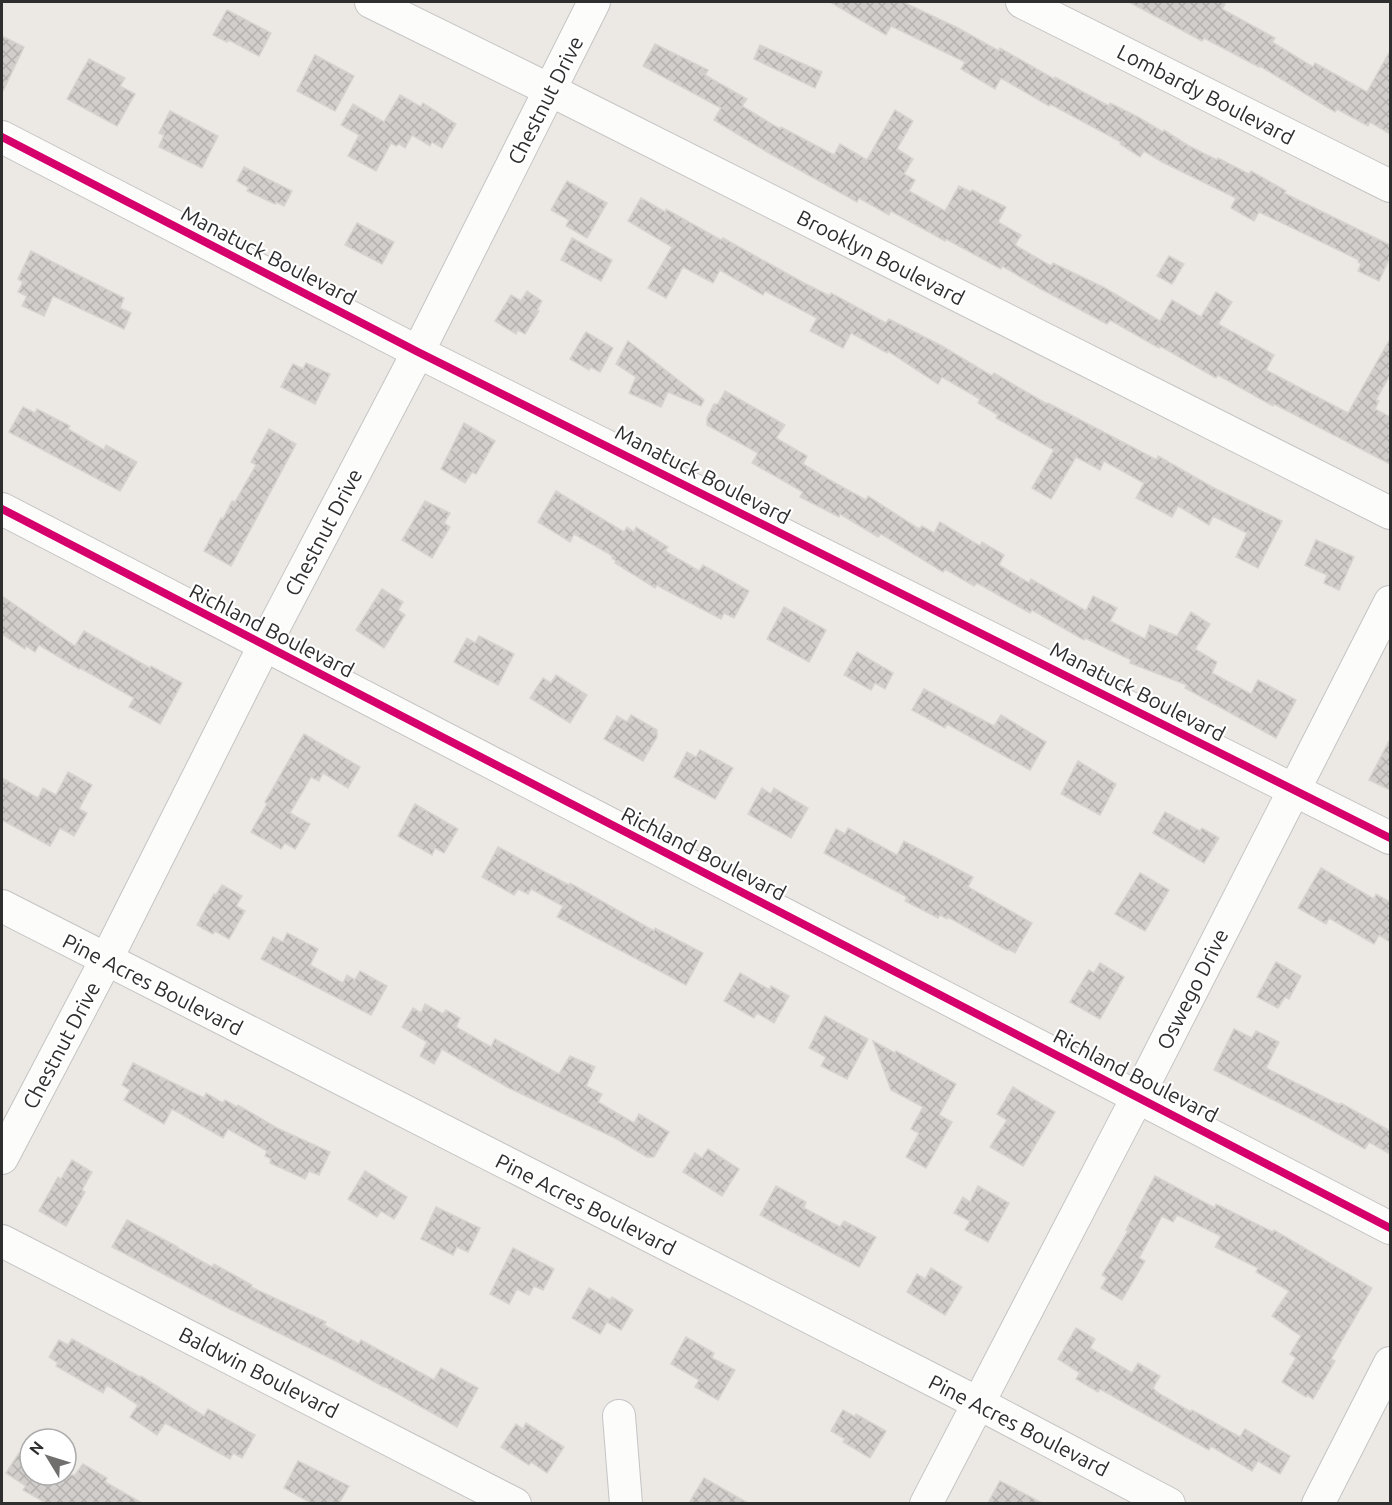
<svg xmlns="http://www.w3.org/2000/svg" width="1392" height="1505" font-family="Ubuntu,sans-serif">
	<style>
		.building { fill: url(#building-cross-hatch); stroke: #d7d4d0; stroke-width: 1.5 }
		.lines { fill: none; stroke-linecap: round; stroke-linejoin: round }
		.minor-casing { stroke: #c5c4c5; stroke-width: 34 }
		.minor { stroke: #fcfcfb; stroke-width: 32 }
		.cycleway-casing { stroke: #fff; stroke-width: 11 }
		.cycleway { stroke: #d6006c; stroke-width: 8 }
		.labels { text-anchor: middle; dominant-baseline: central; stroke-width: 4.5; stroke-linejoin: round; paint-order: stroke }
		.street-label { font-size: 21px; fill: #2e2e2e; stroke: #fff }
	</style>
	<defs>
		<pattern id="building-cross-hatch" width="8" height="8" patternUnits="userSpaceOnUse" patternTransform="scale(1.5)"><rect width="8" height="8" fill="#d1cecb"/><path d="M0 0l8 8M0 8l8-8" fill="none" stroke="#b4b1af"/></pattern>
	</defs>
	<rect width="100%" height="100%" fill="#ece8e4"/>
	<g class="building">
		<path d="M830 2H903L958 28 999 51 1000 48 1054 79 1055 77 1109 106 1110 103 1138 117 1163 132 1164 130 1189 146 1217 160 1218 158 1249 174 1251 171 1286 191 1284 193 1390 245V257L1379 281 1358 271 1361 264 1358 262 1359 260 1259 212 1254 221 1231 208 1236 198 1162 162 1144 151 1140 157 1120 144 1121 142 1050 104 1049 106 1001 78 995 89 961 69 965 62 891 26 886 35Z"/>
		<path d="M1129 2H1226L1222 9 1275 38 1272 42 1313 67 1315 63 1367 92 1390 51V134L1370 122 1368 126 1337 109 1335 112 1260 66 1259 67 1204 38 1202 41Z"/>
		<path d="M227 10 271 33 259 56 229 40 227 42 213 35Z"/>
		<path d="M2 36 24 47 2 93Z"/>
		<path d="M655 44 708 70 705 75 747 99 742 106 780 129 781 127 834 155 840 144 867 160 895 110 913 121 897 149 913 159 904 174 915 180 909 191 945 211 959 186 971 192 972 190 1006 207 998 222 1021 235 1015 245 1051 266 1053 263 1105 288 1160 321 1172 300 1201 317 1216 292 1232 302 1218 324 1274 355 1266 370 1348 413 1390 339V375L1376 400 1379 401 1375 409 1390 417V464L1274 404 1273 406 1218 375 1216 378 1160 346 1159 348 1110 320 1107 324 1041 289 1002 266 1001 269 946 239 945 241 891 211 889 215 859 198 857 202 767 152 714 120 721 108 643 66Z"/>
		<path d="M760 45 822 72 815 88 754 59Z"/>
		<path d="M315 55 354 76 335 111 297 91Z"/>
		<path d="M89 59 125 78 120 86 135 94 117 126 67 99Z"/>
		<path d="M400 95 421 107 423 103 456 124 442 148 432 142 430 146 412 135 405 148 399 144 396 146 391 143 376 171 348 156 359 135 341 125 353 104 384 122Z"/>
		<path d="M170 111 218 136 202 168 159 147 164 135 159 133Z"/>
		<path d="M244 167 292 191 284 206 276 202 275 204 247 191 249 188 237 181Z"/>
		<path d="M567 181 607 203 587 238 566 226 569 220 551 210Z"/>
		<path d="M641 198 665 212 666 209 721 240 723 238 804 283 830 296 831 293 886 323 889 319 942 346 992 376 994 373 1047 404 1048 403 1157 460 1158 456 1214 488 1282 521 1258 568 1236 557 1247 533 1213 516 1209 525 1178 506 1172 517 1136 498 1144 483 1104 461 1100 470 1076 457 1051 499 1032 488 1054 450 996 418 998 415 978 403 980 399 942 377 938 384 888 351 887 353 851 333 843 348 810 331 817 318 765 291 763 295 720 270 713 283 683 267 666 298 648 288 672 247 628 221Z"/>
		<path d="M357 223 394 242 382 264 345 245Z"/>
		<path d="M572 238 612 260 601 281 561 260Z"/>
		<path d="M31 251 124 298 120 308 131 313 124 329 53 296 44 316 22 306 27 296 18 292 23 282 18 279Z"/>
		<path d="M1169 256 1184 264 1172 284 1157 276Z"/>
		<path d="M527 291 542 301 537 310 539 311 525 334 518 330 516 334 495 321 511 295 521 301Z"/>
		<path d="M586 332 613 348 600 372 591 367 589 370 570 359Z"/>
		<path d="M628 341 704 400 701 406 668 392 661 407 629 393 636 377 616 364Z"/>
		<path d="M306 363 330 374 315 404 281 387 293 364 303 369Z"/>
		<path d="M725 391 785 425 776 438 807 456 803 464 828 479 866 500 868 496 919 529 922 526 934 533 940 522 980 546 982 542 1004 555 999 565 1029 583 1031 579 1086 611 1093 596 1117 608 1110 621 1145 639 1150 625 1177 636 1191 612 1210 624 1195 649 1217 662 1212 673 1251 694 1258 680 1296 700 1276 738 1185 688 1187 685 1130 663 1131 660 1085 638 1084 640 1032 610 1030 613 977 583 974 586 945 569 943 572 881 534 878 537 840 514 839 517 800 497 803 492 752 463 758 453 707 425V418L714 404H718Z"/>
		<path d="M23 407 35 413 37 409 70 426 68 429 104 450 106 445 137 462 120 491 9 432Z"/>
		<path d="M464 423 495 441 476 474 472 472 465 483 441 469Z"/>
		<path d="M269 429 296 444 231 566 204 551 221 518 223 519 232 501 235 502 256 465 251 462Z"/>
		<path d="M556 491 624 532 627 527 634 532 636 527 668 547 665 551 699 571 703 565 749 591 734 618 724 613 721 619 660 587 657 585 655 588 615 563 616 561 612 558 613 556 574 534 570 542 538 522Z"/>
		<path d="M425 501 450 513 444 523 450 527 432 558 402 540Z"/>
		<path d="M1316 540 1354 557 1339 590 1324 583 1327 575 1305 565Z"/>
		<path d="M382 589 403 602 398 610 405 615 384 648 356 630Z"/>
		<path d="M2 596 75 646 84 631 150 668 151 666 182 683 160 724 129 707 134 698 80 668 79 669 39 645 35 652 26 646 25 649 2 634Z"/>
		<path d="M784 607 826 630 809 662 767 639Z"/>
		<path d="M479 636 514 654 498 685 454 662 467 638 475 643Z"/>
		<path d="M857 652 893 673 885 689 875 683 871 690 844 675Z"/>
		<path d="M556 675 587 695 570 723 530 698 543 678 551 683Z"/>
		<path d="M924 689 994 726 1001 715 1046 742 1030 770 947 724 945 728 912 710Z"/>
		<path d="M631 715 657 730V737L643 761 604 739 617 716 627 722Z"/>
		<path d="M304 734 360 767 348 788 323 773 319 781 311 777 290 813 310 824 295 849 285 843 281 849 251 832 267 804 265 802Z"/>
		<path d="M1390 739V790L1369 780Z"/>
		<path d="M700 750 733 768 715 799 674 777 687 752 696 757Z"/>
		<path d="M1078 761 1116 784 1100 815 1061 794Z"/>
		<path d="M68 772 92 785 79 809 87 813 74 836 60 828 50 846 2 820V778L38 798 43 788 56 795Z"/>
		<path d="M762 788 771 794 774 788 808 808 791 838 748 814Z"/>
		<path d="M415 804 458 829 444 853 435 848 432 855 398 836Z"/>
		<path d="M1165 812 1200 831 1202 828 1219 838 1204 863 1153 833Z"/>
		<path d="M848 828 897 855 904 841 973 877 968 887 1032 923 1015 953 1008 949 1007 950 948 917 947 919 940 915 938 918 905 901 907 897 824 853 836 829 845 834Z"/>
		<path d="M498 847 569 885 570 883 654 931 655 928 703 953 686 985 557 917 563 906 531 889 528 894 518 889 514 895 482 877Z"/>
		<path d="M1321 868 1374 899 1376 894 1390 902V942L1379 935 1374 944 1329 918 1326 924 1298 908Z"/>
		<path d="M1140 873 1169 890 1145 931 1115 914Z"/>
		<path d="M222 885 242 896 236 906 245 911 229 939 215 931 213 934 197 925 214 894 216 895Z"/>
		<path d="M287 933 318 949 310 965 343 983 347 975 355 980 360 971 387 986 371 1015 261 959 273 937 283 942Z"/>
		<path d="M1276 962 1301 976 1289 999 1285 997 1278 1008 1257 997Z"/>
		<path d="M1100 963 1124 977 1100 1019 1070 1002 1089 970 1094 973Z"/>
		<path d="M740 973 770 990 771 986 789 996 774 1023 757 1013 754 1018 724 1001Z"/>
		<path d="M425 1004 443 1014 446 1010 460 1018 456 1027 491 1047 495 1039 559 1074 570 1056 595 1067 586 1086 602 1094 598 1102 634 1123 639 1114 669 1132 654 1157H647L615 1138 509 1088 442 1049 434 1064 420 1056 427 1042 402 1027 413 1008 421 1013Z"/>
		<path d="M825 1016 868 1039 847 1079 821 1066 826 1057 809 1048Z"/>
		<path d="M1234 1029 1252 1038 1256 1031 1279 1042 1266 1068 1340 1105 1341 1103 1390 1131V1154L1369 1142 1365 1149 1313 1120 1214 1070Z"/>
		<path d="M873 1041 895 1053 896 1051 956 1084 939 1115 952 1122 926 1168 906 1157 919 1133 911 1129 923 1107 891 1090Z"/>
		<path d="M133 1063 204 1098 206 1093 223 1103 225 1100 237 1107 238 1105 277 1128 330 1152 319 1175 309 1171 305 1179 270 1163 271 1159 265 1156 267 1151 228 1129 223 1138 172 1109 164 1124 124 1100 130 1090 122 1085Z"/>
		<path d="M1013 1087 1055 1112 1023 1166 990 1147 1007 1120 997 1114Z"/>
		<path d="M708 1149 739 1169 722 1196 683 1172 695 1153 702 1158Z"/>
		<path d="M72 1160 92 1172 82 1190 85 1192 66 1226 39 1211 58 1177 61 1179Z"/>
		<path d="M365 1171 407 1197 394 1219 381 1211 377 1217 348 1199Z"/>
		<path d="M1155 1176 1215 1208 1216 1204 1273 1232 1274 1230 1372 1288 1331 1359 1335 1361 1313 1399 1307 1395 1306 1397 1282 1382 1296 1358 1290 1354 1301 1336 1272 1316 1289 1291 1256 1272 1258 1268 1215 1247 1221 1236 1177 1215 1173 1222 1162 1216 1139 1258 1145 1261 1122 1300 1101 1288 1107 1278 1102 1275 1128 1231 1126 1230Z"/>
		<path d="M776 1186 806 1202 804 1208 840 1227 844 1221 876 1237 859 1267 760 1215Z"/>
		<path d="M978 1186 1009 1203 988 1242 965 1230 970 1221 954 1213 963 1197 970 1202Z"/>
		<path d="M436 1207 480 1228 468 1252 457 1247 453 1255 421 1239Z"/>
		<path d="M127 1220 178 1247V1248L212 1267 214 1264 252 1285 251 1287 326 1322 324 1325 359 1344 361 1340 434 1380 441 1368 478 1388 457 1427 384 1386V1387L338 1362 230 1309 112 1247Z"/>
		<path d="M513 1248 554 1269 543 1290 534 1286 529 1295 517 1289 509 1304 490 1294Z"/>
		<path d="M931 1268 962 1287 945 1315 907 1292 917 1274 925 1279Z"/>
		<path d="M589 1288 610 1300 612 1297 633 1310 621 1330 607 1322 600 1334 572 1318Z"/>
		<path d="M1076 1328 1095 1339 1090 1348 1132 1373 1138 1363 1160 1376 1153 1388 1158 1393 1191 1412 1192 1410 1240 1437 1245 1429 1290 1456 1280 1474 1258 1461 1252 1471 1211 1446 1209 1450 1100 1389 1098 1392 1076 1379 1080 1373 1058 1359Z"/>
		<path d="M686 1337 714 1353 712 1358 735 1370 718 1400 695 1387 699 1380 671 1364Z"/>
		<path d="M72 1339 140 1377 141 1376 204 1416 208 1409 255 1435 242 1458 233 1453 230 1459 165 1423 157 1435 130 1417 138 1405 107 1385 103 1393 56 1366 58 1363 49 1357 59 1340 68 1345Z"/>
		<path d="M843 1410 855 1417 856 1414 886 1431 870 1458 843 1442 845 1439 831 1431Z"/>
		<path d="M526 1423 564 1447 547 1473 531 1462 529 1465 501 1447 516 1424 523 1429Z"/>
		<path d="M19 1453 30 1460V1479L33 1475H75L83 1464 107 1478 105 1482 142 1503H46L23 1490 26 1486 6 1473Z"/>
		<path d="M298 1461 349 1486 339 1503H311L284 1488Z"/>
		<path d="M704 1478 748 1503H689Z"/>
		<path d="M1000 1481 1042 1503H988Z"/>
	</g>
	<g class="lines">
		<g class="minor-casing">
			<g id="minor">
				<path d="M371 2 550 90 1390 513"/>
				<path d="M1022 2 1390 186"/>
				<path d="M2 137 418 352 1390 838"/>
				<path d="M2 509 1390 1228"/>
				<path d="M2 906 978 1403 1169 1504"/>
				<path d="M2 1158 106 960 264 646 418 352 594 2"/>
				<path d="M2 1241 515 1504"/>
				<path d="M619 1416 626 1504"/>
				<path d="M926 1504 1138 1096 1390 602"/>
				<path d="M1318 1504 1390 1363"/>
			</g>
		</g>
		<use href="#minor" class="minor"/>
		<g class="cycleway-casing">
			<g id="cycleway">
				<path d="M2 137 418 352 1390 838"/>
				<path d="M2 509 1390 1228"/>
			</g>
		</g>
		<use href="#cycleway" class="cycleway"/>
	</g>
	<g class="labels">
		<g class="street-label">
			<text transform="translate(1206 94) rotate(27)">Lombardy Boulevard</text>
			<text transform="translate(545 100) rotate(-63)">Chestnut Drive</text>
			<text transform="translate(269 255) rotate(27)">Manatuck Boulevard</text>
			<text transform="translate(881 257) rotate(27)">Brooklyn Boulevard</text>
			<text transform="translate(703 474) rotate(27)">Manatuck Boulevard</text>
			<text transform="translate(323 532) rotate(-62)">Chestnut Drive</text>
			<text transform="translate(272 630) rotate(27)">Richland Boulevard</text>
			<text transform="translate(1138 691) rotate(27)">Manatuck Boulevard</text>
			<text transform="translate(704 853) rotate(27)">Richland Boulevard</text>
			<text transform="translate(153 984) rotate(27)">Pine Acres Boulevard</text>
			<text transform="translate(1192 989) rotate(-63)">Oswego Drive</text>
			<text transform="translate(61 1045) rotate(-62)">Chestnut Drive</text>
			<text transform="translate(1136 1075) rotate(27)">Richland Boulevard</text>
			<text transform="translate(586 1204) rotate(27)">Pine Acres Boulevard</text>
			<text transform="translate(259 1372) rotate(27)">Baldwin Boulevard</text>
			<text transform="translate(1019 1425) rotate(27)">Pine Acres Boulevard</text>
		</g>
	</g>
	<rect width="1392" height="1505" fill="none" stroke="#2e2e2e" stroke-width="6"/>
	<g transform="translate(48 1457) rotate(308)"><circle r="28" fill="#ffffff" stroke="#ababab" stroke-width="1.5"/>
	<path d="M0-4.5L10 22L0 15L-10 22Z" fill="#706f6e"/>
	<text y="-9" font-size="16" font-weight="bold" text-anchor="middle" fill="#2e2e2e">N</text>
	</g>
</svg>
